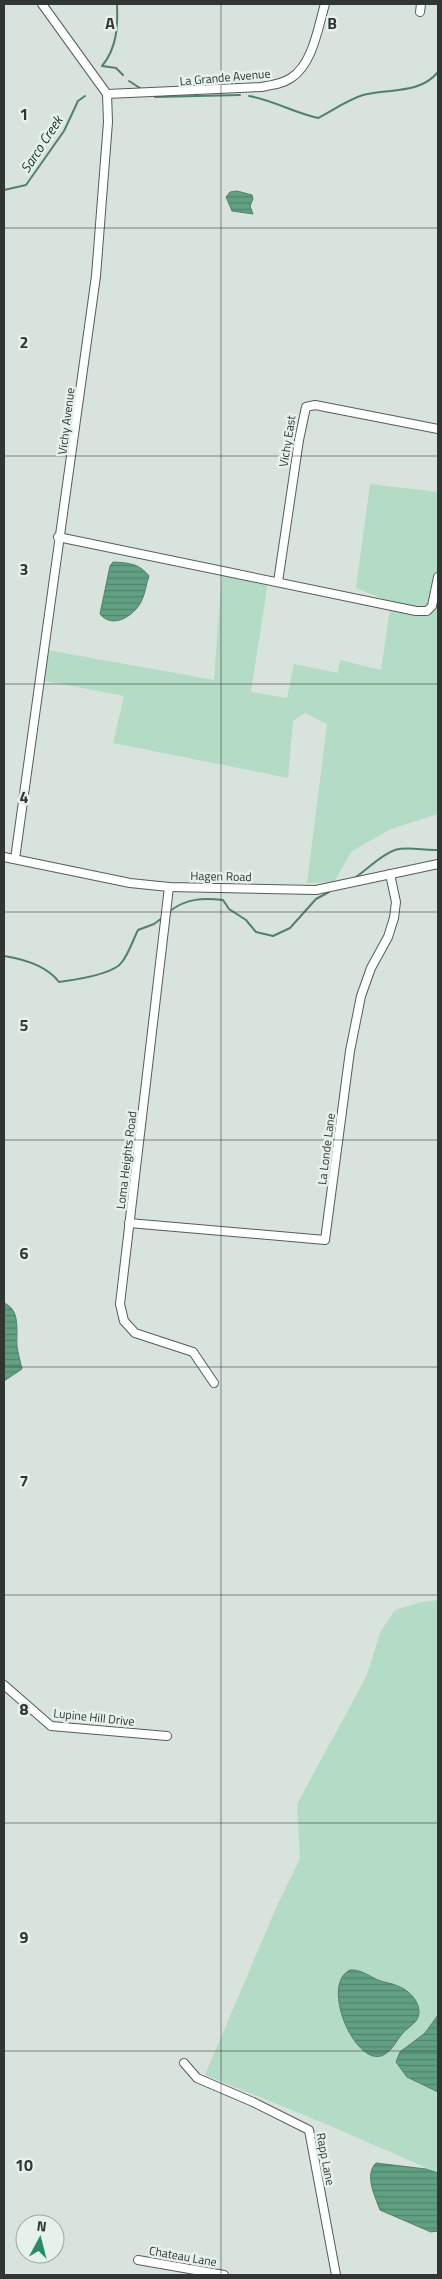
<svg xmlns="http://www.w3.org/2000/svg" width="442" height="2279" font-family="'Titillium Web',sans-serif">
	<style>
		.green { fill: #b3dbc6 }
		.water { fill: url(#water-rules); stroke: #53806b }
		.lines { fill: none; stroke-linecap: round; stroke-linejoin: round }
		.stream { stroke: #53806b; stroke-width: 2 }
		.minor-casing { stroke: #545e59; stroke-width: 10 }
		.minor { stroke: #fff; stroke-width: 8 }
		.grid { fill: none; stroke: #313533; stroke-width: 1; stroke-opacity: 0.55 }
		.labels { text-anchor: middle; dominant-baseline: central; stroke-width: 5; stroke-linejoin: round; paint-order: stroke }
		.street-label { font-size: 12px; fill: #313533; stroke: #e6f1eb }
		.water-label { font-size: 14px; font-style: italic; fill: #133224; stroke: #e6f1eb }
		.grid-label { font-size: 16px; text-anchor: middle; font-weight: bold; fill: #313533; stroke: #e6f1eb; stroke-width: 5; stroke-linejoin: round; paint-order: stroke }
	</style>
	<defs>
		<pattern id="water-rules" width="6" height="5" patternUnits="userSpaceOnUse" patternTransform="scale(1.25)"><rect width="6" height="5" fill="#61a083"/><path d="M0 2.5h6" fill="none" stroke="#51836c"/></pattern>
	</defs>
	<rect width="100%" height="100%" fill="#d9e3de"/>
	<g class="green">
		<path d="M370 484 438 492V814L391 829 352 851 334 882 307 883 327 724 305 713 293 721 288 778 113 743 124 696 41 680 47 650 214 680 222 573 268 581 251 692 287 698 294 664 338 673 340 660 381 670 391 602 356 588Z"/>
		<path d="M438 1600V2173L326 2124 205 2075 276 1908 300 1859 297 1804 366 1677 381 1631 395 1610 421 1602Z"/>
	</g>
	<g class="water">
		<path d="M237 191 252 195 253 199 250 206 253 214 232 211 226 197 230 192Z"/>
		<path d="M113 562C128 563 139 563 149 576 146 584 145 595 141 602 133 617 112 629 100 614L110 566Z"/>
		<path d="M4 1303C21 1310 16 1331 17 1346 18 1353 20 1361 22 1369L4 1381Z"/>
		<path d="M350 1970C360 1969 369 1976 378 1980 385 1983 393 1983 400 1987 412 1992 425 2008 416 2021 412 2026 406 2029 402 2034 396 2041 391 2053 381 2056 354 2064 320 1984 350 1970Z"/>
		<path d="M438 2015V2092L407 2077 396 2062 400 2052 425 2033Z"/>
		<path d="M376 2163 426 2169 438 2173V2231L431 2232 380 2210C375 2196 364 2175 376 2163Z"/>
	</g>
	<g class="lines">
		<g class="stream">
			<path d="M117 4C118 26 117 48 102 66L116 68 123 75"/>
			<path d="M129 81 143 90"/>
			<path d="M249 96C273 100 294 113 318 118 332 111 347 100 363 95 389 88 419 95 438 72"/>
			<path d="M155 97 240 95"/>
			<path d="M4 190 26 185 64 131 78 101 85 96"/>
			<path d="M353 879C366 871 380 855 395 850 409 846 424 851 438 850"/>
			<path d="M170 911C187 898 203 898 223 900L229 909 246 920 256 932 273 936 290 928 316 899 329 892"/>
			<path d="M4 956C23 959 47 966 59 982 74 980 114 974 122 962 129 953 133 940 138 930L154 924 162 918"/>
		</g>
		<g class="minor-casing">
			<g id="minor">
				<path d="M420 12 421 4"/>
				<path d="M107 94 261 87C272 85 282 84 291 78 313 64 318 27 325 4"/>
				<path d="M58 537 416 611H427L432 606 438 577"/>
				<path d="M278 582 299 440 306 407 315 405 438 429"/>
				<path d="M4 857 130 883 169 887 316 890 438 864"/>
				<path d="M15 859 96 276 108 122 107 94 42 4"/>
				<path d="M169 887 120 1304 124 1321 135 1333 193 1352 214 1383"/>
				<path d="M129 1223 325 1240 350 1051 361 996 371 968 388 937 394 918 396 902 390 874"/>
				<path d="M4 1685 51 1726 167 1736"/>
				<path d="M184 2063 197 2078 253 2102 309 2130 336 2275"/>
				<path d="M138 2260 224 2275"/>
			</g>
		</g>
		<use href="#minor" class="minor"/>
	</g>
	<path class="grid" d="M221 4V2275M4 228H438M4 456H438M4 684H438M4 912H438M4 1140H438M4 1367H438M4 1595H438M4 1823H438M4 2051H438"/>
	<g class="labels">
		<g class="street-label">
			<text transform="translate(225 77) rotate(-5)">La Grande Avenue</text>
			<text transform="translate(66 421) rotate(-83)">Vichy Avenue</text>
			<text transform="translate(287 441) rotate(-81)">Vichy East</text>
			<text transform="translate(221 876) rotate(1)">Hagen Road</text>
			<text transform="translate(326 1149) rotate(-83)">La Londe Lane</text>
			<text transform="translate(126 1160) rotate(-83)">Loma Heights Road</text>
			<text transform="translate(94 1717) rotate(6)">Lupine Hill Drive</text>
			<text transform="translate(326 2159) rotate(79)">Rapp Lane</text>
			<text transform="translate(183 2256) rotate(10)">Chateau Lane</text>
		</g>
		<g class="water-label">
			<text transform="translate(41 144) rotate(-57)">Sarco Creek</text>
		</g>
	</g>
	<g class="grid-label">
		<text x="110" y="29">A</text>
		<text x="332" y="29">B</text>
		<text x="24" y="120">1</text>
		<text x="24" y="348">2</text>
		<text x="24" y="575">3</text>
		<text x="24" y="803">4</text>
		<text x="24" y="1031">5</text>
		<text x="24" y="1259">6</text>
		<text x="24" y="1487">7</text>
		<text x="24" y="1715">8</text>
		<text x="24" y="1943">9</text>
		<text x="24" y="2171">10</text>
	</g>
	<rect width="442" height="2279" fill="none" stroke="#313533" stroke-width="10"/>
	<g transform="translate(40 2239) rotate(7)"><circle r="24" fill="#e6f1eb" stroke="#9ea6a1"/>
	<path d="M0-4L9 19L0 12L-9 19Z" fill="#298c66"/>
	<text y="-8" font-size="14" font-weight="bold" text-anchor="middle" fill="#313533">N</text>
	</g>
</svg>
